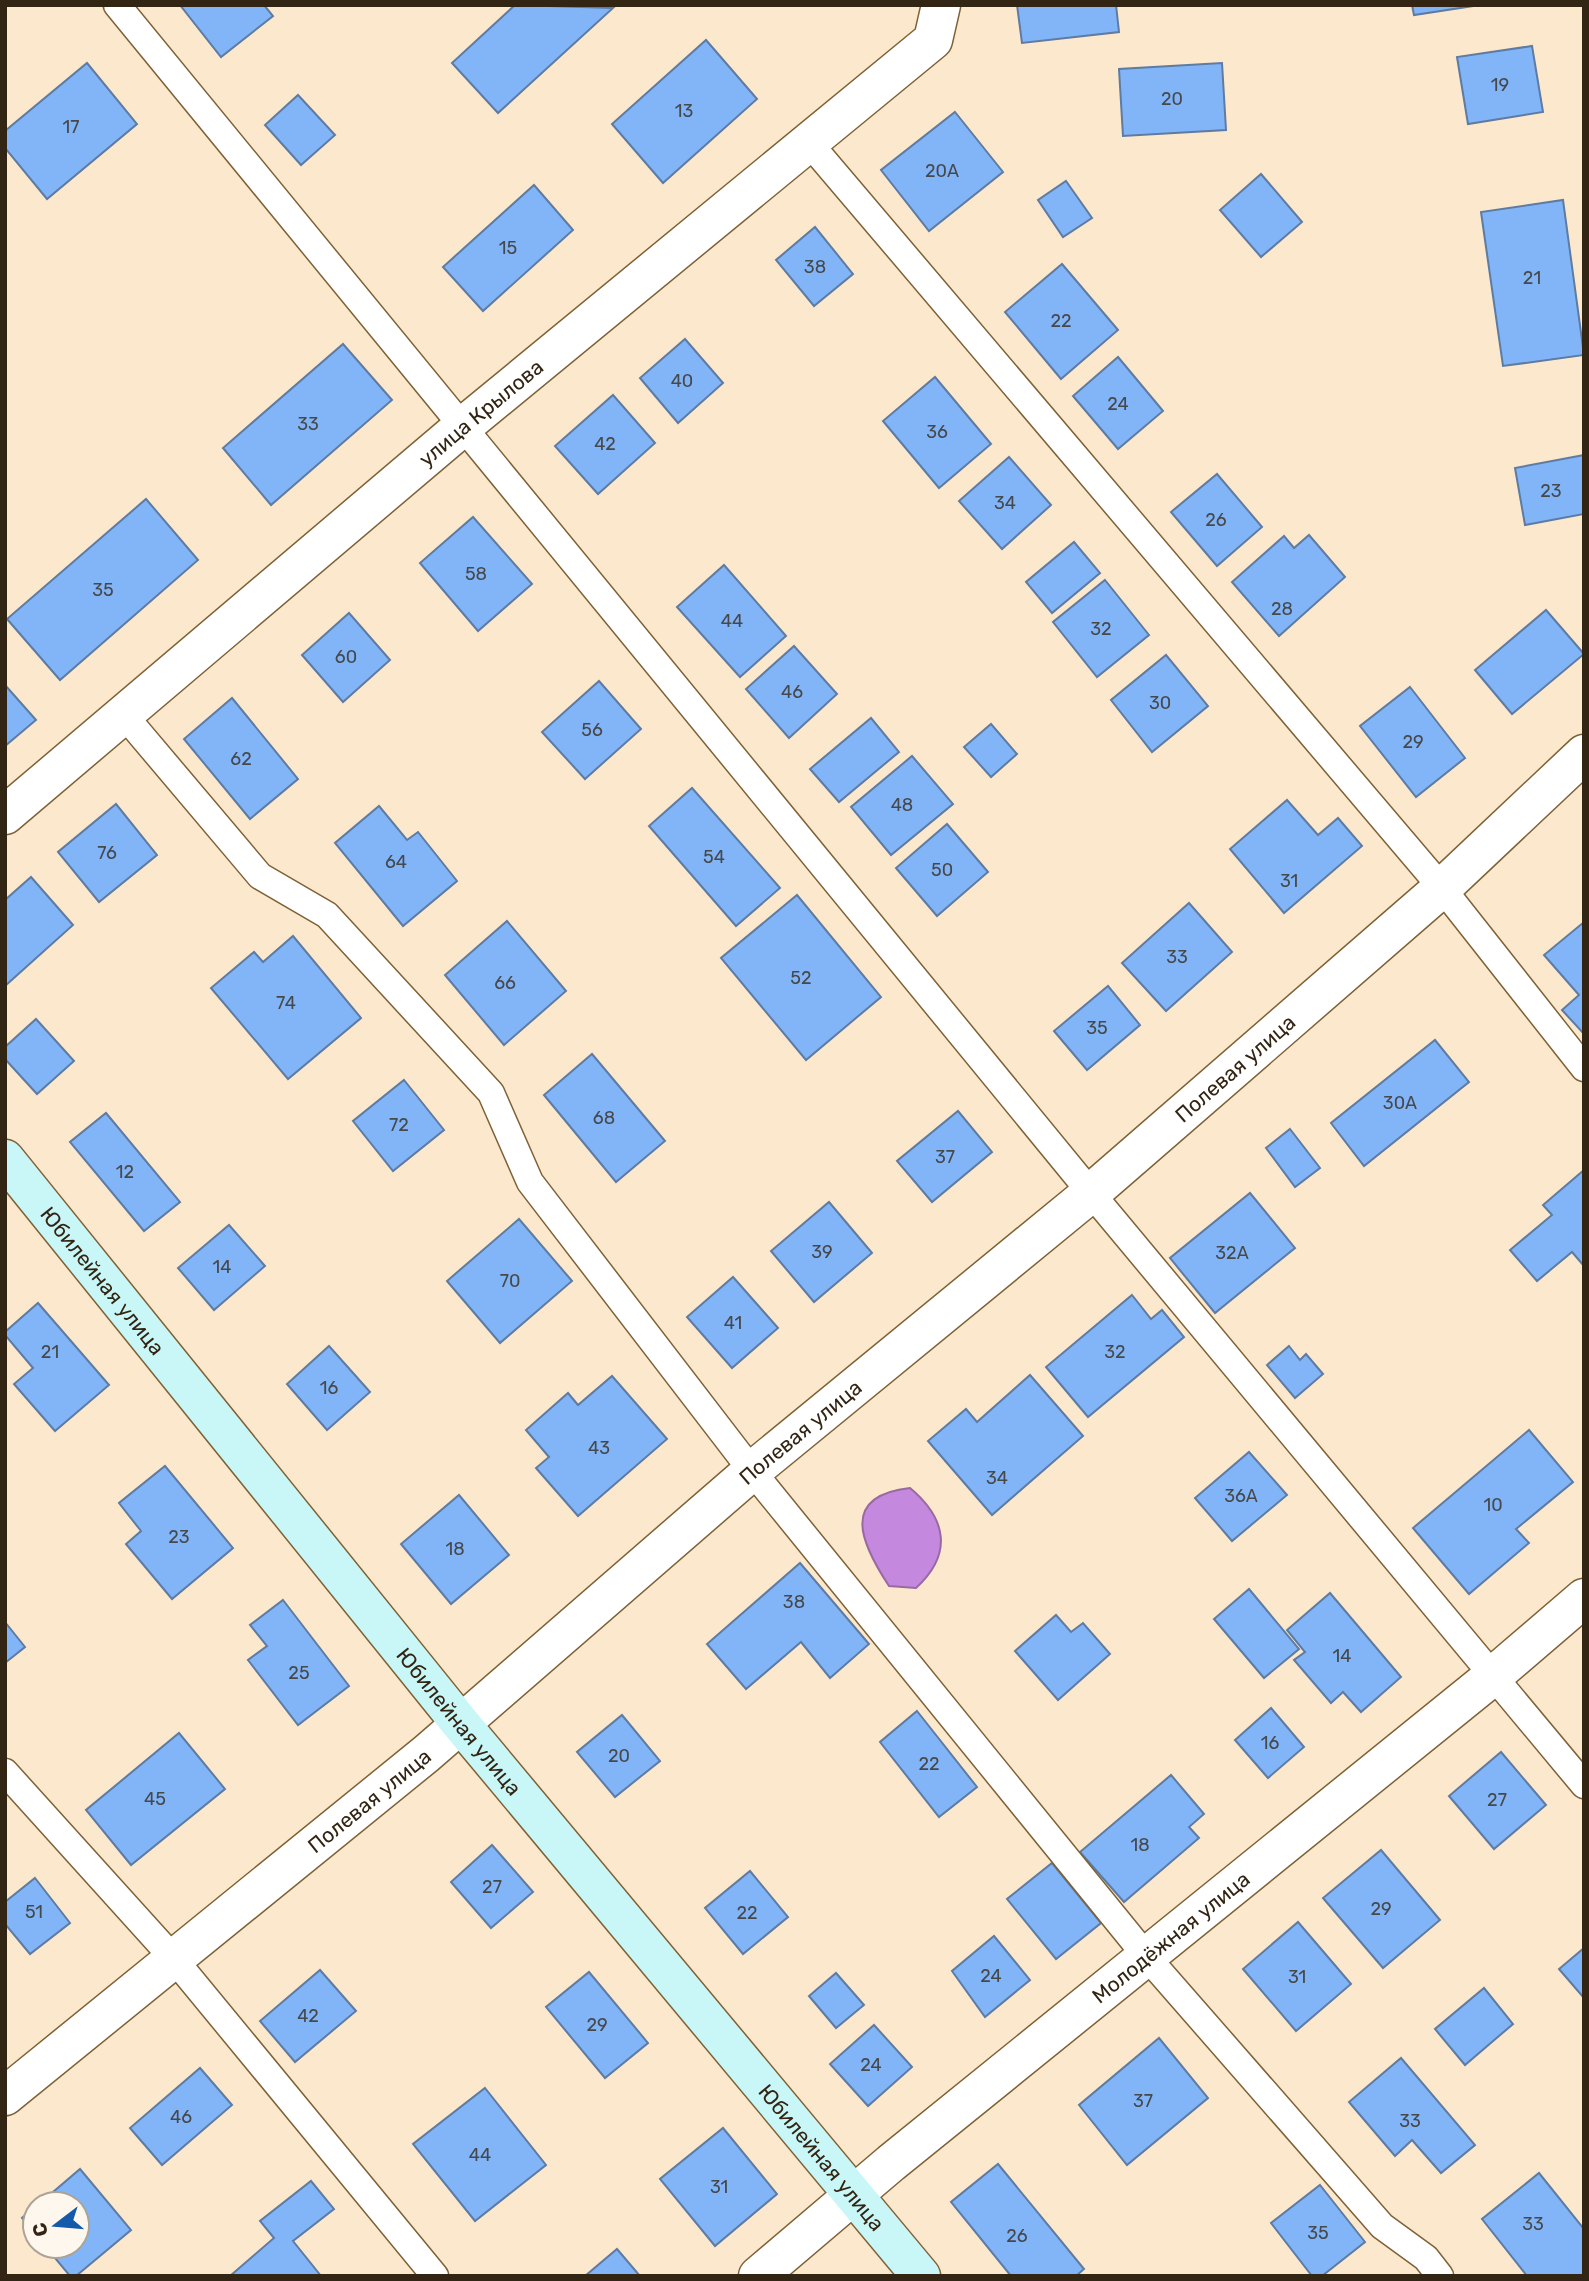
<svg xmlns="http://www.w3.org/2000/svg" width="1589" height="2281" font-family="Rubik,sans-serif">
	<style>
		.water { fill: #c588df; stroke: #996aa2; stroke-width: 2 }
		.building { fill: #82b5f8; stroke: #5d7ba3; stroke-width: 2 }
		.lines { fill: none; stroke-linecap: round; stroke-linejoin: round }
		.lane-casing { stroke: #7e6136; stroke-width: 29 }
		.street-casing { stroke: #7e6136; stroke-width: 41 }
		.secondary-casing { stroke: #7e6136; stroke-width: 41 }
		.lane { stroke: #fff; stroke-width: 26 }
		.street { stroke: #fff; stroke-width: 38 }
		.secondary { stroke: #c9f7f8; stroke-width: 38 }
		.labels { text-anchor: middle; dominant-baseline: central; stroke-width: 7; stroke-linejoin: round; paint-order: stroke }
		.number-label { font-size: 18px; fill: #46494c }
		.street-label { font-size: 21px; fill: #322513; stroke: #fef7ee }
	</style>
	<rect width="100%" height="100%" fill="#fce8cc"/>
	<path class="water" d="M910 1488C947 1519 953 1554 916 1588L889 1586C862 1545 838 1496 910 1488Z"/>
	<g class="building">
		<path d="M180 5H264L273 16 221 57Z"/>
		<path d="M515 5 613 8 498 113 452 63Z"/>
		<path d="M1017 5H1116L1119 32 1022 43Z"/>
		<path d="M1412 5H1480L1414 15Z"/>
		<path d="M706 40 757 99 663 183 612 124Z"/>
		<path d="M1532 46 1543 112 1468 124 1457 57Z"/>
		<path d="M87 63 137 124 47 199 5 148V131Z"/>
		<path d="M1222 63 1226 130 1123 136 1119 69Z"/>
		<path d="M298 95 335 135 301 165 265 125Z"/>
		<path d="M955 112 1003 172 929 231 881 170Z"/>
		<path d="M1261 174 1302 222 1261 257 1220 210Z"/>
		<path d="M1066 181 1092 218 1063 237 1038 200Z"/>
		<path d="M534 185 573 230 483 311 443 267Z"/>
		<path d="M1563 200 1584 355 1503 366 1481 212Z"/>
		<path d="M815 227 853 274 814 306 776 260Z"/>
		<path d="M1062 264 1118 330 1061 379 1005 312Z"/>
		<path d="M685 339 723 383 678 423 640 378Z"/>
		<path d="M343 344 392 400 271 505 223 448Z"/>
		<path d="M1118 357 1163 411 1118 449 1073 396Z"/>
		<path d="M935 377 991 444 939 488 883 421Z"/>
		<path d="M613 395 655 443 598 494 555 446Z"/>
		<path d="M1584 455V514L1525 525 1515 468Z"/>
		<path d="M1009 457 1051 505 1002 549 959 501Z"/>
		<path d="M1217 474 1262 527 1217 566 1171 512Z"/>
		<path d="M146 499 198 560 60 680 7 619Z"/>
		<path d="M473 517 532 584 478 631 420 563Z"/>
		<path d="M1309 535 1345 577 1279 636 1232 582 1284 536 1294 548Z"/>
		<path d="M1074 542 1100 573 1052 613 1026 582Z"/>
		<path d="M724 565 786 636 740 677 677 607Z"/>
		<path d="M1105 580 1149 635 1097 677 1053 622Z"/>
		<path d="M1546 610 1584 654 1512 714 1475 670Z"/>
		<path d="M349 613 390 660 343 702 302 655Z"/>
		<path d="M794 646 837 694 789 738 746 689Z"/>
		<path d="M1166 655 1208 706 1152 752 1111 700Z"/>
		<path d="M599 681 641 729 585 779 542 732Z"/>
		<path d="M5 685 36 720 5 746Z"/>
		<path d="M1410 687 1465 758 1416 797 1360 726Z"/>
		<path d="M232 698 298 779 250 819 184 739Z"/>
		<path d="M871 718 899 752 839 802 810 769Z"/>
		<path d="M991 724 1017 754 991 777 964 747Z"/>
		<path d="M912 756 953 804 891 855 851 807Z"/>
		<path d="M692 788 780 888 736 926 649 826Z"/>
		<path d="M1287 800 1318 835 1338 818 1362 846 1284 913 1230 849Z"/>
		<path d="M116 804 157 855 99 902 58 852Z"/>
		<path d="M379 806 407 840 418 832 457 881 403 926 335 843Z"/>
		<path d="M947 824 988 872 937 916 896 868Z"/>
		<path d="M31 877 73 925 5 986V900Z"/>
		<path d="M797 895 881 997 806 1060 721 958Z"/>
		<path d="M1189 903 1232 952 1166 1011 1122 963Z"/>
		<path d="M507 921 566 991 504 1045 445 975Z"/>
		<path d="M1584 922V1034L1562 1010 1579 995 1544 955Z"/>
		<path d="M293 936 361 1018 288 1079 211 988 254 952 263 962Z"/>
		<path d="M1108 986 1140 1025 1087 1070 1054 1031Z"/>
		<path d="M36 1019 74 1061 37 1094 5 1059V1047Z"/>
		<path d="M1435 1040 1469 1082 1364 1166 1331 1123Z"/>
		<path d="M592 1054 665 1141 616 1182 544 1095Z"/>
		<path d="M404 1080 444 1130 393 1171 353 1121Z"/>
		<path d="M958 1111 992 1152 932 1202 897 1161Z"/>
		<path d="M106 1113 180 1202 144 1231 70 1142Z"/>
		<path d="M1290 1129 1320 1168 1295 1187 1266 1148Z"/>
		<path d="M1584 1170V1266L1572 1252 1537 1281 1510 1250 1552 1215 1543 1205Z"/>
		<path d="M1250 1193 1295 1248 1215 1313 1170 1258Z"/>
		<path d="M829 1202 872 1253 814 1302 771 1251Z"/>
		<path d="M519 1219 572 1281 500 1343 447 1281Z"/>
		<path d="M229 1225 265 1266 214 1310 178 1268Z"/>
		<path d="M733 1277 778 1328 732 1368 687 1317Z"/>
		<path d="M1132 1295 1151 1319 1162 1310 1184 1337 1088 1417 1046 1367Z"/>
		<path d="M38 1303 109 1385 55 1431 14 1384 33 1368 5 1335V1332Z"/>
		<path d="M329 1346 370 1392 327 1430 287 1384Z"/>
		<path d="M1289 1346 1300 1360 1306 1354 1323 1374 1295 1398 1267 1365Z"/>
		<path d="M1030 1375 1083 1436 992 1515 928 1441 966 1409 977 1422Z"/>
		<path d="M612 1376 667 1439 578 1516 536 1468 549 1457 526 1430 568 1393 578 1405Z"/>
		<path d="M1529 1430 1573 1482 1516 1529 1529 1543 1469 1594 1413 1528Z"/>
		<path d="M1249 1452 1287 1495 1232 1541 1195 1498Z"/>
		<path d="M165 1466 233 1548 172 1599 126 1544 141 1531 119 1503Z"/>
		<path d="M459 1495 509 1555 451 1604 401 1544Z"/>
		<path d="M800 1563 869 1644 830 1678 801 1642 746 1689 707 1644Z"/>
		<path d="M1249 1589 1299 1649 1264 1678 1214 1619Z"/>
		<path d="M1330 1593 1401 1677 1361 1712 1343 1692 1331 1703 1294 1660 1305 1652 1287 1630Z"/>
		<path d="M283 1600 349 1686 298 1725 248 1660 267 1646 250 1625Z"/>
		<path d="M1056 1615 1071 1632 1083 1623 1110 1654 1058 1700 1015 1651Z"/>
		<path d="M5 1622 25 1647 5 1663Z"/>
		<path d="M1271 1708 1304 1747 1268 1778 1235 1740Z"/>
		<path d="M917 1711 977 1787 939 1817 880 1742Z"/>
		<path d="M622 1715 660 1761 615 1797 577 1752Z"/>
		<path d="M179 1733 225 1789 131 1865 86 1810Z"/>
		<path d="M1501 1752 1546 1805 1494 1849 1449 1796Z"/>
		<path d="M1171 1775 1204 1814 1189 1827 1199 1838 1124 1902 1080 1852Z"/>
		<path d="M492 1845 533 1892 491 1928 451 1882Z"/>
		<path d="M1381 1850 1440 1920 1383 1968 1323 1898Z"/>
		<path d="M1052 1863 1101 1923 1056 1959 1007 1899Z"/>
		<path d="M750 1871 788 1917 743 1954 705 1908Z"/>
		<path d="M35 1878 70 1923 30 1954 5 1924V1902Z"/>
		<path d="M1298 1922 1351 1984 1296 2031 1243 1969Z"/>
		<path d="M994 1936 1030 1980 985 2017 952 1971Z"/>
		<path d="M1584 1948V1998L1559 1969Z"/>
		<path d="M320 1970 356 2011 295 2062 260 2021Z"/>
		<path d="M589 1972 648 2043 605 2078 546 2007Z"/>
		<path d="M836 1973 864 2005 836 2028 809 1996Z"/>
		<path d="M1484 1988 1513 2024 1465 2065 1435 2029Z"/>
		<path d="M874 2025 912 2067 868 2106 830 2064Z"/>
		<path d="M1159 2038 1208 2098 1127 2165 1079 2105Z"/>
		<path d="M1401 2058 1475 2145 1441 2173 1412 2140 1395 2156 1349 2102Z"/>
		<path d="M200 2068 232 2105 162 2165 130 2128Z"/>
		<path d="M485 2088 546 2165 475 2221 413 2144Z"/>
		<path d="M723 2128 777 2194 715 2246 660 2179Z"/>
		<path d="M998 2164 1084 2269 1076 2276H1011L951 2202Z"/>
		<path d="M80 2169 131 2230 76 2276H70L45 2246H77V2204H39Z"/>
		<path d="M1539 2173 1584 2229V2276H1527L1482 2219Z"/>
		<path d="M311 2181 334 2209 293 2241 321 2276H230L274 2238 260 2221Z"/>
		<path d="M1320 2185 1365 2242 1322 2276H1312L1271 2223Z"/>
		<path d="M35 2207V2234L22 2218Z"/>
		<path d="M617 2249 640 2276H585Z"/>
	</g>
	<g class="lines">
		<g class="lane-casing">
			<g id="lane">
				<path d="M117 5 1091 1193 1584 1785"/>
				<path d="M810 144 1442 888 1584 1068"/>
				<path d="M124 715 260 876 327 915 491 1093 530 1182 752 1471 1146 1956 1382 2226 1426 2258 1440 2276"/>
				<path d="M5 1772 174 1959 435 2276"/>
			</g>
		</g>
		<g class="street-casing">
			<g id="street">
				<path id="s1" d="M5 815 461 428 933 40 941 5"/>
				<path id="s2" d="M5 2096 426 1754 752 1471 1091 1193 1442 888 1584 754"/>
				<path id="s3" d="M758 2276 891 2163 1493 1676 1584 1598"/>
			</g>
		</g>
		<g class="secondary-casing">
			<g id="secondary">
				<path id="s4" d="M5 1159 461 1724 921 2276"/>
			</g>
		</g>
		<use href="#lane" class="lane"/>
		<use href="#street" class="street"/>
		<use href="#secondary" class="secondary"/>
	</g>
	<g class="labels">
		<g class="number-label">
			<text x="1500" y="85">19</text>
			<text x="1172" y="99">20</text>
			<text x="684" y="111">13</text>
			<text x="71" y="127">17</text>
			<text x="942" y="171">20А</text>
			<text x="508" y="248">15</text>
			<text x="815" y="267">38</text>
			<text x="1532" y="278">21</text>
			<text x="1061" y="321">22</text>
			<text x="682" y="381">40</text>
			<text x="1118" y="404">24</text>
			<text x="308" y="424">33</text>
			<text x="937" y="432">36</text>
			<text x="605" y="444">42</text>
			<text x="1551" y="491">23</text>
			<text x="1005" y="503">34</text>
			<text x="1216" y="520">26</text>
			<text x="476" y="574">58</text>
			<text x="103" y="590">35</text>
			<text x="1282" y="609">28</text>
			<text x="732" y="621">44</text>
			<text x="1101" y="629">32</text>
			<text x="346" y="657">60</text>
			<text x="792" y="692">46</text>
			<text x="1160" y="703">30</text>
			<text x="592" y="730">56</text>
			<text x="1413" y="742">29</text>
			<text x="241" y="759">62</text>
			<text x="902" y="805">48</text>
			<text x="107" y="853">76</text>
			<text x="714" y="857">54</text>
			<text x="396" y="862">64</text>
			<text x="942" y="870">50</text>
			<text x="1289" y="881">31</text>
			<text x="1177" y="957">33</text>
			<text x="801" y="978">52</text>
			<text x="505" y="983">66</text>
			<text x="286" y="1003">74</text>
			<text x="1097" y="1028">35</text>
			<text x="1400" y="1103">30А</text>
			<text x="604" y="1118">68</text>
			<text x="399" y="1125">72</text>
			<text x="945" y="1157">37</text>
			<text x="125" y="1172">12</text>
			<text x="822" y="1252">39</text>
			<text x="1232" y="1253">32А</text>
			<text x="222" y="1267">14</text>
			<text x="510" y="1281">70</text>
			<text x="733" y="1323">41</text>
			<text x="50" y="1352">21</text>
			<text x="1115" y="1352">32</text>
			<text x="329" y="1388">16</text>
			<text x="599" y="1448">43</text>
			<text x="997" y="1478">34</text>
			<text x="1241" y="1496">36А</text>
			<text x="1493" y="1505">10</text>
			<text x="179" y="1537">23</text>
			<text x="455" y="1549">18</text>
			<text x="794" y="1602">38</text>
			<text x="1342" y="1656">14</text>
			<text x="299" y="1673">25</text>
			<text x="1270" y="1743">16</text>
			<text x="619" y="1756">20</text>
			<text x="929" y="1764">22</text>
			<text x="155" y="1799">45</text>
			<text x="1497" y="1800">27</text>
			<text x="1140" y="1845">18</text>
			<text x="492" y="1887">27</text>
			<text x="1381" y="1909">29</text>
			<text x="34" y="1912">51</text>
			<text x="747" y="1913">22</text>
			<text x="991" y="1976">24</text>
			<text x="1297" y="1977">31</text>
			<text x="308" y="2016">42</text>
			<text x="597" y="2025">29</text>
			<text x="871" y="2065">24</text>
			<text x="1143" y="2101">37</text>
			<text x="181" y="2117">46</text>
			<text x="1410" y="2121">33</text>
			<text x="480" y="2155">44</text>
			<text x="719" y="2187">31</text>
			<text x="1533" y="2224">33</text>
			<text x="1318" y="2233">35</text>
			<text x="1017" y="2236">26</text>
		</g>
		<g class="street-label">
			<text stroke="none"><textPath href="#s1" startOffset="623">улица Крылова</textPath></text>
			<text stroke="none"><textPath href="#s2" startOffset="1603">Полевая улица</textPath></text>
			<text stroke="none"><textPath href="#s4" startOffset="156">Юбилейная улица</textPath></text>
			<text stroke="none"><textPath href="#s2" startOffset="1036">Полевая улица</textPath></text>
			<text stroke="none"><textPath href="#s4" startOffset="723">Юбилейная улица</textPath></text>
			<text stroke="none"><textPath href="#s2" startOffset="469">Полевая улица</textPath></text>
			<text stroke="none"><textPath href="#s3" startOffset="534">Молодёжная улица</textPath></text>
			<text stroke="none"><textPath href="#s4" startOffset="1290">Юбилейная улица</textPath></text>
		</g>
	</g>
	<rect width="1589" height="2281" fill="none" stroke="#322513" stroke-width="14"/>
	<g transform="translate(56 2225) rotate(254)"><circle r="33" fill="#fef7ee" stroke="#aca396" stroke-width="2"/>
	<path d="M0-5L12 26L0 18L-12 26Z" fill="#145aaa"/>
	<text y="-10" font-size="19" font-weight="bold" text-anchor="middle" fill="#322513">С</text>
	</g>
</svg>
